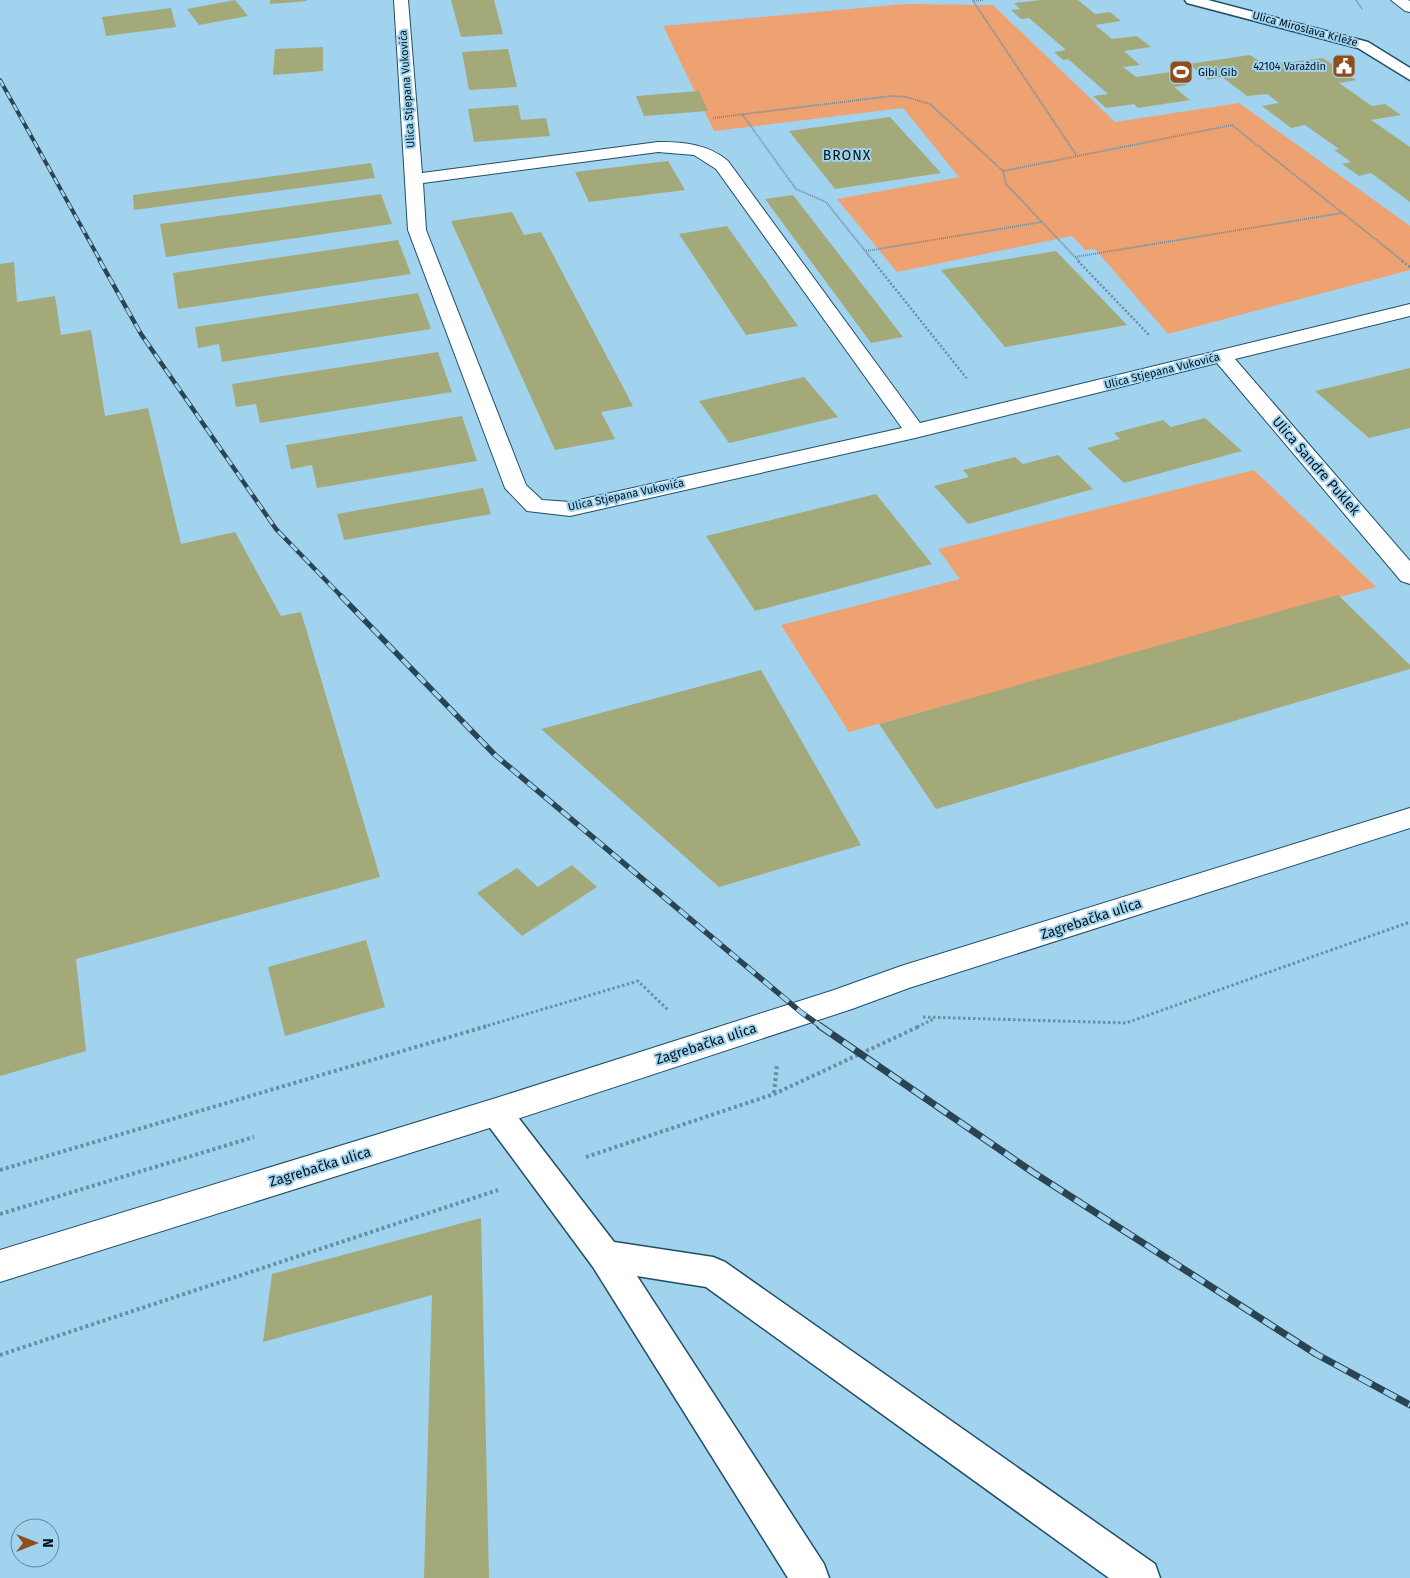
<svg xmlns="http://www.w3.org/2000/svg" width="1410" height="1578" font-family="'Fira Sans',sans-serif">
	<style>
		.green { fill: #eea272 }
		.building { fill: #a4a979 }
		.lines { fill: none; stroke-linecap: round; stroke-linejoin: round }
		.lane-casing { stroke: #1f4f67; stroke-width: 3 }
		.street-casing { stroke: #1f4f67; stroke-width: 2 }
		.secondary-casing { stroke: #1f4f67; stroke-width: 2 }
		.path-far3 { stroke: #698fa4; stroke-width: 2; stroke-dasharray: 1 1; stroke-linecap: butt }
		.path-far2 { stroke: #698fa4; stroke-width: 2.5; stroke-dasharray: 2 2; stroke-linecap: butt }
		.path-far1 { stroke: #698fa4; stroke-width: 3; stroke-dasharray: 2.5 2.5; stroke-linecap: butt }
		.path { stroke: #698fa4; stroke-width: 4; stroke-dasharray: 3 3; stroke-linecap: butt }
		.lane { fill: #fff; fill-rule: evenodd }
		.street { fill: #fff; fill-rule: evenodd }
		.secondary { fill: #fff; fill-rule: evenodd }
		.rail-far3-casing { stroke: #2a4452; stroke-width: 4 }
		.rail-far2-casing { stroke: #2a4452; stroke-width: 4.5 }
		.rail-far1-casing { stroke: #2a4452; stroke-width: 5.5 }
		.rail-casing { stroke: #2a4452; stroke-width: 7 }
		.rail-far3 { stroke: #a1d3ef; stroke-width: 2.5; stroke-dasharray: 7; stroke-linecap: butt }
		.rail-far2 { stroke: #a1d3ef; stroke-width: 3; stroke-dasharray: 9; stroke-linecap: butt }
		.rail-far1 { stroke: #a1d3ef; stroke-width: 4; stroke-dasharray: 11; stroke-linecap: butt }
		.rail { stroke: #a1d3ef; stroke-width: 5; stroke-dasharray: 14; stroke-linecap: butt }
		.labels { text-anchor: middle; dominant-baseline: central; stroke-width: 4; stroke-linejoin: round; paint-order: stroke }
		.far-street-label { font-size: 11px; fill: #01121b; stroke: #a1d3ef }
		.far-poi-label { font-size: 11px; fill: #01121b; stroke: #a1d3ef; text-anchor: end }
		.far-quarter-label { font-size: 14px; letter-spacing: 1px; fill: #01121b; stroke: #a1d3ef }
		.street-label { font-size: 14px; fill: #01121b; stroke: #a1d3ef }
	</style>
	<rect width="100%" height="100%" fill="#a1d3ef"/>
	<g class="green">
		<path d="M904 4 993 5 1115 122 1239 103 1410 226V270L1168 334 1095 249 1085 250 1072 236 897 272 837 199 959 177 903 108 714 131 663 26Z"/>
		<path d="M1254 470 1376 587 849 732 781 625 960 579 938 549Z"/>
	</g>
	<g class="building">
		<path d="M235 0 248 16 199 25 187 9Z"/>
		<path d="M270 0H306L307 1 270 4Z"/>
		<path d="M451 0H494L503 34 461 37Z"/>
		<path d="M1041 0H1078L1095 14 1110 12 1121 21 1095 25 1112 39 1137 36 1151 47 1124 51 1140 65 1123 67 1136 77 1171 72 1187 85 1174 87 1190 100 1138 108 1134 104 1106 108 1093 96 1108 94 1068 59 1063 60 1054 52 1066 50 1029 18 1021 19 1011 10 1020 9 1014 3Z"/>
		<path d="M171 8 176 27 106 36 102 17Z"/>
		<path d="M323 47V71L273 75 275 49Z"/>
		<path d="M508 49 517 87 469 90 462 52Z"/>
		<path d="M1250 55 1266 65 1323 58 1356 80 1339 83 1372 106 1385 104 1401 115 1371 120 1410 147V202L1371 173 1359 176 1342 164 1351 162 1334 150 1339 149 1305 125 1291 128 1262 106 1279 103 1267 94 1247 96 1222 77 1208 80 1189 64Z"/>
		<path d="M699 91 708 111 644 116 636 96Z"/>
		<path d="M518 105 521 120 546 118 550 136 474 142 468 109Z"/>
		<path d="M890 117 941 173 835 189 789 131Z"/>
		<path d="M668 161 685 190 589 202 575 172Z"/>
		<path d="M371 163 375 178 134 210 133 195Z"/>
		<path d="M381 194 392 224 166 257 160 224Z"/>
		<path d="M793 195 903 337 871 343 765 199Z"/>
		<path d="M512 212 524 235 541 232 633 406 601 412 615 439 555 450 451 221Z"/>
		<path d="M727 226 798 326 746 335 679 234Z"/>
		<path d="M398 240 411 274 178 309 173 273Z"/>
		<path d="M1056 251 1127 325 1005 347 941 270Z"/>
		<path d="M14 262 17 302 55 296 61 335 91 330 105 416 148 408 181 544 235 532 281 616 301 612 380 877 76 959 86 1051 0 1076V264Z"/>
		<path d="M418 293 431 329 222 362 219 344 198 348 195 327Z"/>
		<path d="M438 352 452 392 260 423 256 404 236 407 232 384Z"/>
		<path d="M1410 368V428L1369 438 1315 391Z"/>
		<path d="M804 377 838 417 729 443 699 401Z"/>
		<path d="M462 416 477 461 317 488 312 465 291 469 286 445Z"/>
		<path d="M1205 418 1242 451 1124 483 1087 448 1120 439 1114 433 1163 420 1171 427Z"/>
		<path d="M1058 455 1093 489 968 524 934 486 969 477 963 470 1015 457 1023 464Z"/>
		<path d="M483 488 491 514 344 540 337 514Z"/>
		<path d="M876 494 932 564 755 611 706 536Z"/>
		<path d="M1338 595 1410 665V669L936 809 879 724Z"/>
		<path d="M761 670 861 845 719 887 541 729Z"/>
		<path d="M572 865 597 887 522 936 477 893 517 868 538 887Z"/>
		<path d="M366 940 385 1007 285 1036 268 967Z"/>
		<path d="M481 1218 489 1578H424L432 1295 263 1342 272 1274Z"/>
	</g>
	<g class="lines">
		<g class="lane-casing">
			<g id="lane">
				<path d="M1185 0H1208L1368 42 1410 68V80L1358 48 1187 3Z"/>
				<path d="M496 1099 507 1103 614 1242 713 1257 725 1262 1155 1564 1160 1578H1109L706 1287 637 1276 824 1564 829 1578H788L593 1267 485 1121 480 1112 485 1103Z"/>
			</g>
		</g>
		<g class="street-casing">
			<path id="street" d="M394 0H408L422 173 658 142C684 142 708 144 728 161L920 423 1410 304V316L1235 359 1410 561V584L1401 581 1217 363 915 438 570 516 527 511 505 488 408 230ZM658 152 694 155 716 169 902 428 570 502 542 500 526 485 426 230 423 183Z"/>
		</g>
		<g class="secondary-casing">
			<g id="secondary">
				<path d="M1391 0H1408L1410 1V12L1405 11Z"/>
				<path d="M1410 808V828L909 988 852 1009 496 1126 0 1282V1250L496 1098 834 990 901 966Z"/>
			</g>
		</g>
		<g class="path-far3">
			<path d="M983 0 973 1 1077 156"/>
			<path d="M1356 0 1362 9"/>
			<path d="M742 114 796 189 826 202 874 262"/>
			<path d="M713 118 891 96 906 97 930 104 1003 171 1232 125 1404 262"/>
			<path d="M1003 171 1006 184 1075 257 1342 213"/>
			<path d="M866 251 1042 222"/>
			<path d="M1075 257 1080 262"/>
		</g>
		<g class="path-far2">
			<path d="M873 261 968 380"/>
			<path d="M1078 261 1149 335"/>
			<path d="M1402 261 1410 267"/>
		</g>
		<g class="path-far1">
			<path d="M923 1017 1126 1023 1410 922"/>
			<path d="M483 1027 638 981 669 1011"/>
			<path d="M917 1027 934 1019"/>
		</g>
		<g class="path">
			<path d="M774 1093 777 1064"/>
			<path d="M586 1157 774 1094 920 1026"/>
			<path d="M0 1170 487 1026"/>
			<path d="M0 1214 254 1137"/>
			<path d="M0 1355 498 1190"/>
		</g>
		<use href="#lane" class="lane"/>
		<use href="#street" class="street"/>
		<use href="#secondary" class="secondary"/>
		<g class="rail-far3-casing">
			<path id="rail-far3" d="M0 80 101 262"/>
		</g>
		<g class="rail-far2-casing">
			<path id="rail-far2" d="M100 261 141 334 276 529 342 597"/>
		</g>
		<g class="rail-far1-casing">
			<path id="rail-far1" d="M341 596 495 755 802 1013 822 1027"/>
		</g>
		<g class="rail-casing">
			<path id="rail" d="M820 1026 1034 1173 1316 1354 1410 1405"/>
		</g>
		<use href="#rail-far3" class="rail-far3"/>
		<use href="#rail-far2" class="rail-far2"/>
		<use href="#rail-far1" class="rail-far1"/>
		<use href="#rail" class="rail"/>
	</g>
	<defs>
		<g id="civic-square" transform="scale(1.25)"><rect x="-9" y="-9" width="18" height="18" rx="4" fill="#914e1d" stroke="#a1d3ef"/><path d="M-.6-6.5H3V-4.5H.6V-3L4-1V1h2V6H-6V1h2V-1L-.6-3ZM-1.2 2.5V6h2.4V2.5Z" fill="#fff"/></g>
		<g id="stadium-square" transform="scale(1.25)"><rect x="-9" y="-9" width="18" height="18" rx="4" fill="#914e1d" stroke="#a1d3ef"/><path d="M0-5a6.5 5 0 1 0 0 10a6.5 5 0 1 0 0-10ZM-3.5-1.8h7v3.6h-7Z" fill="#fff"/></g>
	</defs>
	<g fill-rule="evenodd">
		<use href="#civic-square" x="1344" y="66"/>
		<use href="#stadium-square" x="1181" y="72"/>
	</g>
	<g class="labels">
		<g class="far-street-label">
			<text transform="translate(1305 29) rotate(15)">Ulica Miroslava Krleže</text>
			<text transform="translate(407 89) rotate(-94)">Ulica Stjepana Vukovića</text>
			<text transform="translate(1162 371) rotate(-14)">Ulica Stjepana Vukovića</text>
			<text transform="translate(626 495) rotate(-12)">Ulica Stjepana Vukovića</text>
		</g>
		<g class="far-poi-label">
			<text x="1326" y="66">42104 Varaždin</text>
			<text x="1198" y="72" text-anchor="start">Gibi Gib</text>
		</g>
		<g class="far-quarter-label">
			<text x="847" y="155">BRONX</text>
		</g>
		<g class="street-label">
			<text transform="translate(1316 466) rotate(49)">Ulica Sandre Puklek</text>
			<text transform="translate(1091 919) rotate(-18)">Zagrebačka ulica</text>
			<text transform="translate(706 1044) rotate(-18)">Zagrebačka ulica</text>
			<text transform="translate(320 1167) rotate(-17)">Zagrebačka ulica</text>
		</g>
	</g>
	<g transform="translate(35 1543) rotate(90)"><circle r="24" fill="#a1d3ef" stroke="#61869a"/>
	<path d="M0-4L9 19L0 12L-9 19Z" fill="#914e1d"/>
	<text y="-8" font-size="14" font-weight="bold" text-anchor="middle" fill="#01121b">N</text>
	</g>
</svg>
